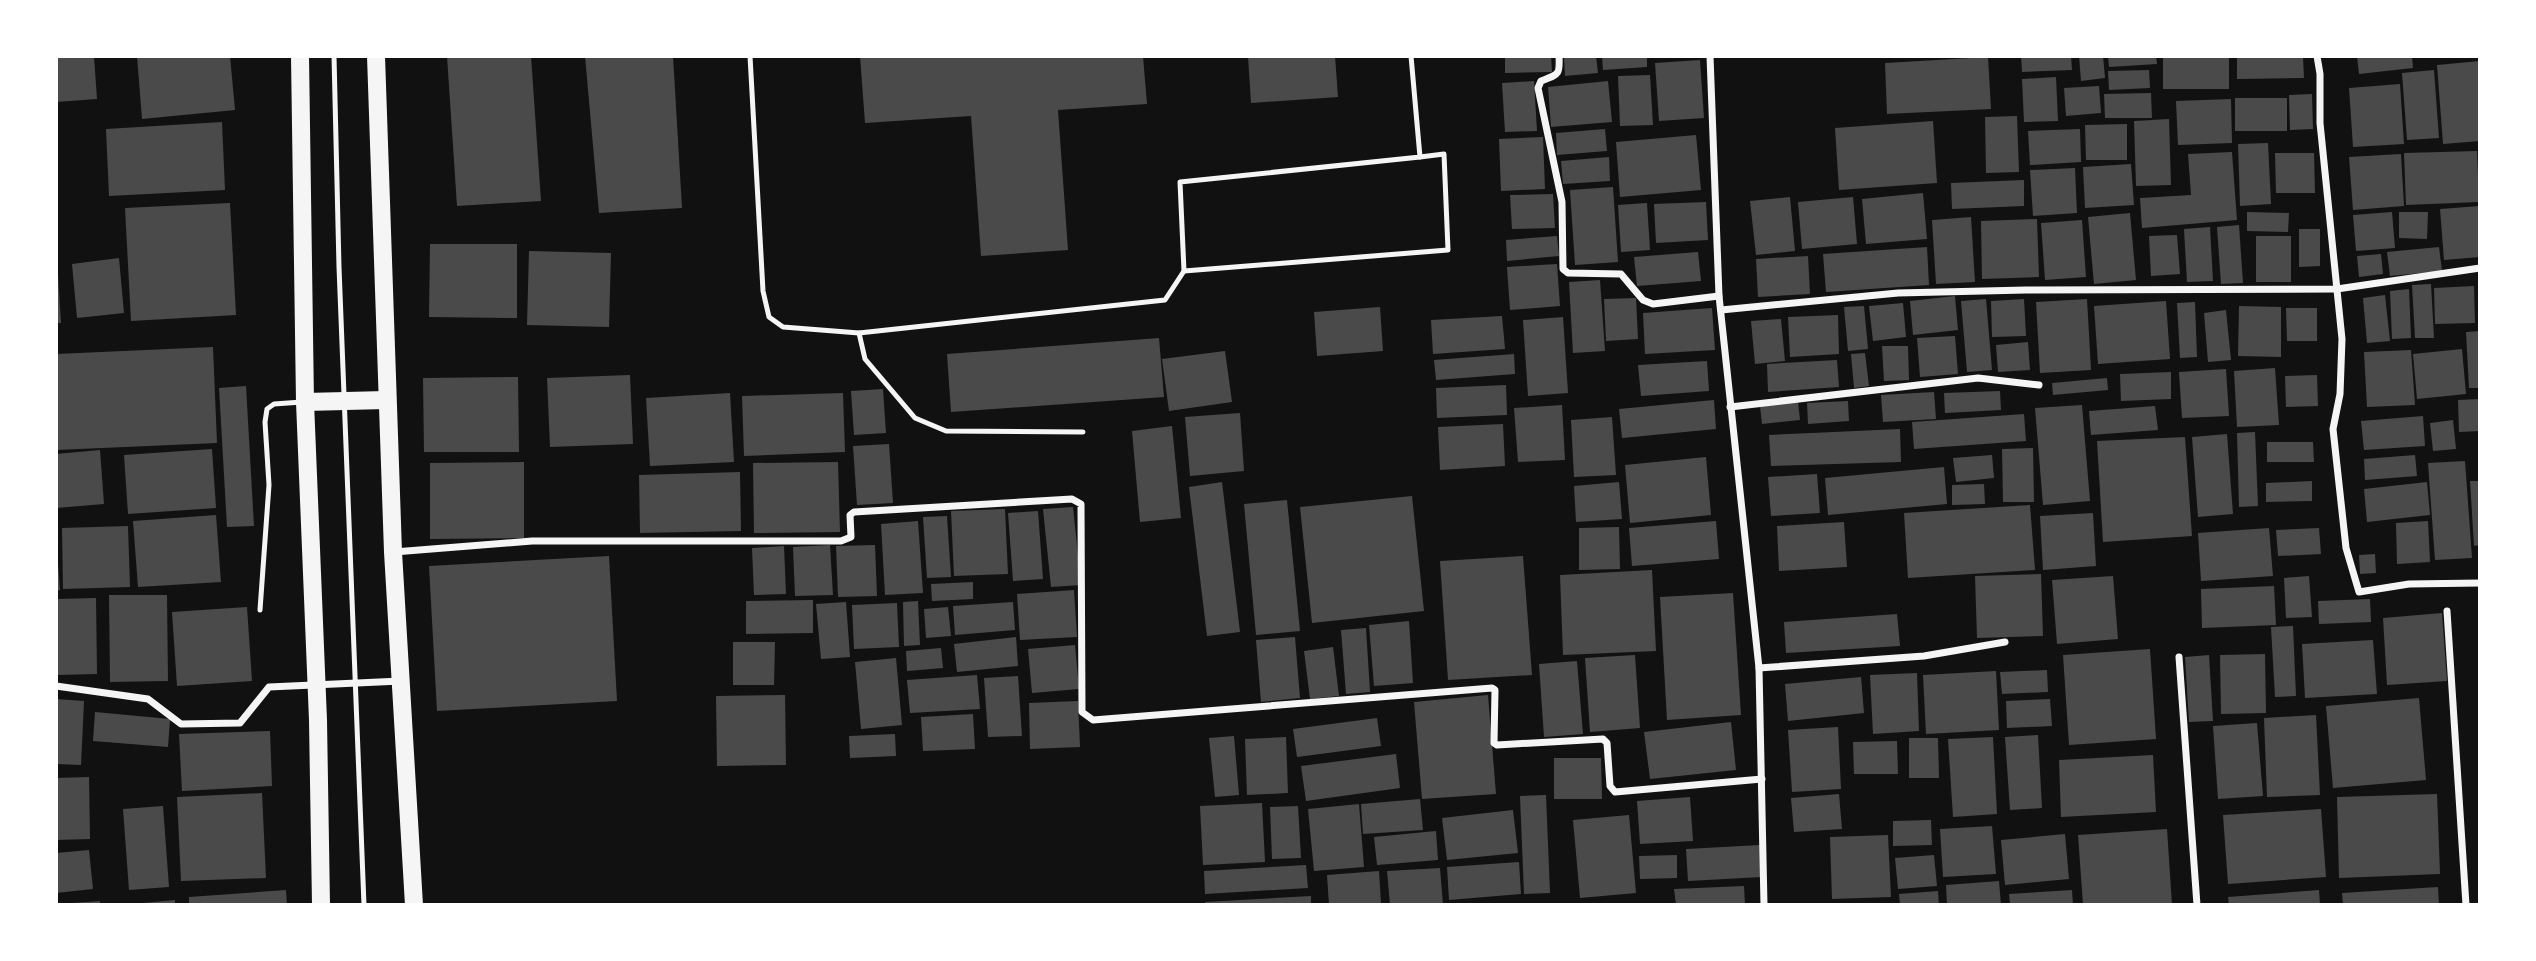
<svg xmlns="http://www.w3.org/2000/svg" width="2536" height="961" font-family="Literata,serif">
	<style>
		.building { fill: #4a4a4a }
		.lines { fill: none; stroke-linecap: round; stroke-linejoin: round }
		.service { stroke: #f5f5f5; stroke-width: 5 }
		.minor { stroke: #f5f5f5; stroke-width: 7 }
		.primary { stroke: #f5f5f5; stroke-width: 18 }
	</style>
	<rect width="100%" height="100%" fill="#111"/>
	<g class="building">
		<path d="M56 56H94L97 99 56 102Z"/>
		<path d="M137 56H230L235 110 142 119Z"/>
		<path d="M447 56H531L541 201 457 206Z"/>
		<path d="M585 56H673L682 208 599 213Z"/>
		<path d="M860 56H1143L1147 104 1058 110 1068 250 981 256 971 116 865 123Z"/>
		<path d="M1248 56H1335L1338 97 1251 103Z"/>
		<path d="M1505 56H1551L1552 72 1505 73Z"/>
		<path d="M1564 56H1596L1598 73 1565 76Z"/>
		<path d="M1602 56H1647V67L1603 70Z"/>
		<path d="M2021 56H2071L2072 70 2022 72Z"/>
		<path d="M2079 56H2103L2105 78 2081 81Z"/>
		<path d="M2108 56H2156L2157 64 2109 67Z"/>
		<rect x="2163" y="56" width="66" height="33"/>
		<path d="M2237 56H2303L2304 78 2237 79Z"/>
		<path d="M2357 56H2412L2413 68 2359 74Z"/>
		<path d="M1988 57 1991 109 1887 114 1885 63Z"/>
		<path d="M1700 60 1704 118 1659 121 1655 63Z"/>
		<path d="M2480 61V141L2443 144 2437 65Z"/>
		<path d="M2149 70 2150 88 2109 90 2108 71Z"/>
		<path d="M2434 70 2439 138 2407 140 2402 73Z"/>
		<path d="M1650 75 1653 125 1620 126 1618 76Z"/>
		<path d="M2056 77 2058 121 2024 122 2022 79Z"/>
		<path d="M1534 81 1537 131 1505 132 1502 83Z"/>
		<path d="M1608 81 1612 122 1551 127 1548 87Z"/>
		<path d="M2400 84 2404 144 2353 147 2349 88Z"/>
		<path d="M2099 86 2101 113 2066 116 2064 88Z"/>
		<path d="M2151 93 2152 118H2105L2104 94Z"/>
		<path d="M2312 94 2313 129 2290 130 2289 95Z"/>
		<rect x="2235" y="98" width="52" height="33"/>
		<path d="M2231 99 2232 143 2178 145 2176 101Z"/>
		<path d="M2017 116 2019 172 1986 173 1985 117Z"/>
		<path d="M2169 119 2171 185 2136 186 2134 121Z"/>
		<path d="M1933 121 1937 183 1839 190 1835 128Z"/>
		<path d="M222 122 225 190 109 196 106 129Z"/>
		<path d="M2127 124V160H2086L2085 125Z"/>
		<path d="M1605 129 1607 151 1557 155 1556 133Z"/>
		<path d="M2080 129 2081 162 2030 165 2028 131Z"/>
		<path d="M1696 135 1701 190 1620 197 1616 142Z"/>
		<path d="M1543 137 1545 189 1501 191 1499 139Z"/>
		<path d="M2268 143 2271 204 2240 206 2238 144Z"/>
		<path d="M2477 151 2479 202 2406 205 2404 153Z"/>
		<path d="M2232 152 2237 220 2142 228 2140 198 2191 195 2188 154Z"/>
		<path d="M2275 153H2314L2315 193H2276Z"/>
		<path d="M2401 154 2404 206 2353 210 2349 157Z"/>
		<path d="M1609 157 1610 181 1563 184 1561 161Z"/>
		<path d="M2131 164 2134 205 2085 208 2083 167Z"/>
		<path d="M2075 168 2077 213 2033 216 2030 170Z"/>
		<path d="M2024 180V206L1952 209 1951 183Z"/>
		<path d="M1613 187 1618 262 1575 265 1570 190Z"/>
		<path d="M1923 193 1927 239 1866 244 1862 199Z"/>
		<path d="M1553 194 1555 228 1512 229 1510 195Z"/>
		<path d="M1790 197 1795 251 1756 255 1750 201Z"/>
		<path d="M1853 197 1857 244 1802 249 1798 202Z"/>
		<path d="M1706 202 1708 240 1656 243 1654 204Z"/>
		<path d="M230 203 236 315 131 321 125 208Z"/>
		<path d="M1647 203 1650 250 1621 252 1618 205Z"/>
		<path d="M2480 206V257L2444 260 2440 209Z"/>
		<path d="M2247 212 2289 213 2288 232 2247 231Z"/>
		<path d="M2392 212 2395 248 2356 251 2353 215Z"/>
		<path d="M2399 212H2428L2427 239 2399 238Z"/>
		<path d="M2130 213 2136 280 2094 284 2088 217Z"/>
		<path d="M1971 217 1975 282 1936 284 1932 220Z"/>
		<path d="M2037 219 2039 277 1982 279 1981 221Z"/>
		<path d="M2082 220 2086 277 2045 280 2041 223Z"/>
		<path d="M2239 225 2243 283 2221 284 2217 227Z"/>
		<path d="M2210 227 2213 281 2187 282 2184 229Z"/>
		<path d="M2299 229H2320V266L2299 267Z"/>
		<path d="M2177 235 2180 274 2151 276 2149 236Z"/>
		<path d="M1557 236 1559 256 1507 261 1506 240Z"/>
		<rect x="2256" y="236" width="35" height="46"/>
		<path d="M430 244H517V318L429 317Z"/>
		<path d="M1927 247 1929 285 1826 292 1823 254Z"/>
		<path d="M2439 247 2442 271 2390 276 2387 252Z"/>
		<path d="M529 251 611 253 609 327 527 325Z"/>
		<path d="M1698 252 1701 281 1637 286 1634 257Z"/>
		<path d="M2381 254 2383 274 2359 277 2357 256Z"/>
		<path d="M1808 256 1810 294 1758 297 1756 259Z"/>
		<path d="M119 258 124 313 77 318 72 264Z"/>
		<path d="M1557 264 1560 306 1510 310 1507 267Z"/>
		<path d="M56 274H58L61 323H56Z"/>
		<path d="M1600 280 1605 351 1573 353 1569 282Z"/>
		<path d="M2431 284 2434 338H2415L2412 285Z"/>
		<path d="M2474 286 2475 323 2435 324 2434 288Z"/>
		<path d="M2409 289 2411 338 2392 339 2390 291Z"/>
		<path d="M2385 295 2390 341 2367 343 2363 298Z"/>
		<path d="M1955 296 1958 330 1913 335 1910 301Z"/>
		<path d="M1636 298 1638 339 1606 341 1604 299Z"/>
		<path d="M1986 299 1992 370 1967 372 1961 301Z"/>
		<path d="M2024 299 2026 336 1992 337 1991 301Z"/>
		<path d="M2087 299 2091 370 2040 373 2036 302Z"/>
		<path d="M2166 301 2170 359 2098 364 2094 306Z"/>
		<path d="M2195 302 2197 357 2180 358 2177 303Z"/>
		<path d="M1903 303 1906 337 1873 341 1869 306Z"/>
		<path d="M1864 306 1868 349 1848 351 1844 307Z"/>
		<path d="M2239 306 2281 307V357L2238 356Z"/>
		<path d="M1380 307 1383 351 1317 356 1314 312Z"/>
		<path d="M1712 308 1715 350 1645 354 1643 313Z"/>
		<path d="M2286 308H2317V341H2287Z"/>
		<path d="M2226 310 2231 360 2208 362 2204 313Z"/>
		<path d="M1838 315 1839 354 1790 357 1788 317Z"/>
		<path d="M1502 316 1505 349 1433 354 1431 320Z"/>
		<path d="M1563 317 1568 393 1528 396 1523 320Z"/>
		<path d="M1781 319 1785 361 1755 364 1751 321Z"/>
		<path d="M2480 331V388H2469L2466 332Z"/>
		<path d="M1955 336 1958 374 1920 377 1917 338Z"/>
		<path d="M1159 338 1164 397 951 412 947 354Z"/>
		<path d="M2028 342 2030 370 1998 372 1996 345Z"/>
		<path d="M1882 346H1908L1909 380 1884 381Z"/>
		<path d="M213 347 217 443 56 450V354Z"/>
		<path d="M2462 349 2466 394 2417 399 2413 354Z"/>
		<path d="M2411 350 2415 405 2367 407 2364 352Z"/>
		<path d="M1225 351 1232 402 1169 411 1162 359Z"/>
		<path d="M1865 353 1869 386 1854 388 1851 354Z"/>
		<path d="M1514 354 1515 374 1436 380 1434 360Z"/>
		<path d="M1837 360 1839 387 1768 392 1767 364Z"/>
		<path d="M1707 361 1709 391 1641 396 1638 365Z"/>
		<path d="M2275 368 2279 425 2237 427 2234 371Z"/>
		<path d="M2226 369 2229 416 2182 418 2179 372Z"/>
		<path d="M2171 372V399L2121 401 2120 374Z"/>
		<path d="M630 375 633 444 550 447 547 378Z"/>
		<path d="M2317 375 2318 406 2286 407 2285 376Z"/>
		<path d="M518 377 519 452H424L423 378Z"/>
		<path d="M2107 378 2108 390 2053 395 2052 383Z"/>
		<path d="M1506 385 1507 415 1437 418 1436 388Z"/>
		<path d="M246 386 254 526 227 527 219 388Z"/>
		<path d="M883 389 886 433 854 435 851 391Z"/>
		<path d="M2000 391 2001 410 1945 413 1944 393Z"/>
		<path d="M1934 392 1936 419 1883 422 1881 395Z"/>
		<path d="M730 393 734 462 650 466 646 398Z"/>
		<path d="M843 393 845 452 744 456 742 396Z"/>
		<path d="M2480 399V431L2459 432 2458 400Z"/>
		<path d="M1714 400 1716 429 1622 438 1619 409Z"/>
		<path d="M1848 401 1849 421 1808 424 1807 403Z"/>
		<path d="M1798 402 1800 420 1762 424 1760 406Z"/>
		<path d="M1562 405 1565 460 1518 462 1514 408Z"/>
		<path d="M2082 405 2090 501 2043 505 2035 408Z"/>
		<path d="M2155 406 2158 430 2091 435 2089 411Z"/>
		<path d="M1240 413 1244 471 1190 476 1185 417Z"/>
		<path d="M2024 414 2026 441 1914 449 1912 422Z"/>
		<path d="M2423 416 2425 446 2364 450 2361 421Z"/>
		<path d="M1612 417 1616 475 1574 477 1571 420Z"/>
		<path d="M2453 420 2456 449 2433 451 2430 423Z"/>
		<path d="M1503 424 1505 466 1440 470 1438 427Z"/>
		<path d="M1172 426 1181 518 1140 522 1132 431Z"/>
		<path d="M1900 429 1901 462 1771 466 1769 435Z"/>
		<path d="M2255 432 2258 506 2239 507 2237 433Z"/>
		<path d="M2227 434 2233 514 2198 517 2192 437Z"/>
		<path d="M2185 437 2192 536 2103 542 2097 441Z"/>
		<path d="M2267 442H2313L2314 462H2267Z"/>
		<path d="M889 444 893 503 857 505 853 446Z"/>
		<path d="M2033 448 2034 502H2003L2002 449Z"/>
		<path d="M212 449 216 508 128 514 124 455Z"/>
		<path d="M100 450 104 504 56 508V454Z"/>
		<path d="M1992 455 1994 478 1956 482 1953 458Z"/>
		<path d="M2415 455 2417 476 2365 480 2364 459Z"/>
		<path d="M1706 457 1711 515 1630 523 1625 465Z"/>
		<path d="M2465 461 2472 558 2435 560 2428 463Z"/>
		<path d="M524 462V538L430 539V463Z"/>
		<path d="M838 462 840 532 754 533 753 463Z"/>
		<path d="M1944 467 1947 504 1828 515 1825 478Z"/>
		<path d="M740 472 741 531 640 533 639 475Z"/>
		<path d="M1817 474 1820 513 1771 516 1768 477Z"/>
		<path d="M2312 481V501L2266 502V483Z"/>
		<path d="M2470 481H2480V545L2474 546Z"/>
		<path d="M1222 482 1240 632 1207 636 1189 487Z"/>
		<path d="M1619 482 1622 519 1576 522 1574 486Z"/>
		<path d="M2427 482 2430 515 2367 522 2364 489Z"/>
		<path d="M1984 484 1985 504 1952 505V485Z"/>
		<path d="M1412 496 1424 611 1312 623 1300 507Z"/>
		<path d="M1287 500 1300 631 1256 635 1244 504Z"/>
		<path d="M2030 505 2035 570 1908 578 1904 513Z"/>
		<path d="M1073 507 1081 585 1051 587 1043 509Z"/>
		<path d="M1005 509 1008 574 954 576 951 511Z"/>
		<path d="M1038 511 1043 579 1013 581 1008 513Z"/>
		<path d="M2093 513 2096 566 2043 570 2040 516Z"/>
		<path d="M216 515 221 582 138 587 133 521Z"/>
		<path d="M947 516 951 577 927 578 923 517Z"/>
		<path d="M918 521 923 593 885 595 881 524Z"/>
		<path d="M1716 521 1719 559 1632 566 1629 528Z"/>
		<path d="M2428 521 2430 562 2397 564 2396 523Z"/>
		<path d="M1844 522 1847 567 1779 571 1777 526Z"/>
		<path d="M128 526 130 587 63 589 62 528Z"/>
		<path d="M1619 527 1620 569 1579 570V528Z"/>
		<path d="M2269 528 2273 576 2201 581 2198 533Z"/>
		<path d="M2319 528 2321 554 2278 556 2276 530Z"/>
		<path d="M830 545 833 595 795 596 793 547Z"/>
		<path d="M875 545 877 596 838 597 836 546Z"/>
		<path d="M784 546 786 594 754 595 752 548Z"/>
		<path d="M2375 554 2376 573 2360 574 2359 555Z"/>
		<path d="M609 556 617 701 437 711 429 566Z"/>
		<path d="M1523 556 1532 675 1448 680 1440 561Z"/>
		<path d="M56 563H58L60 590 56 591Z"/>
		<path d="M1652 570 1656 651 1563 655 1560 575Z"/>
		<path d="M2041 574 2043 636 1977 638 1975 576Z"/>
		<path d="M2113 576 2118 639 2057 644 2052 580Z"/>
		<path d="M2309 576 2312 617 2286 618 2284 578Z"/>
		<path d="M973 582V599L932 601 931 584Z"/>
		<path d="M2274 586 2276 625 2202 628 2201 589Z"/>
		<path d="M1074 590 1077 637 1020 640 1017 594Z"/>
		<path d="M1733 593 1741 715 1667 720 1660 597Z"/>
		<path d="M109 595H167L168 681 110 682Z"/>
		<path d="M96 598 97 674 56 675V599Z"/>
		<path d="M2370 599 2371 622 2319 624 2318 601Z"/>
		<path d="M813 600V633L746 634V601Z"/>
		<path d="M918 601 920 645 904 646 903 602Z"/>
		<path d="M846 602 850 657 821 659 816 604Z"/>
		<path d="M1013 602 1015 630 955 635 953 606Z"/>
		<path d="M897 603 899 647 854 649 852 605Z"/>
		<path d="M247 607 252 681 177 686 172 612Z"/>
		<path d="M948 607 951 636 926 638 924 609Z"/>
		<path d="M2442 613 2447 681 2387 685 2383 618Z"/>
		<path d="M1897 614 1900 646 1786 653 1784 622Z"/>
		<path d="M1409 621 1413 683 1374 686 1369 625Z"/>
		<path d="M2293 626 2296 696 2275 697 2271 627Z"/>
		<path d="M1366 628 1370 692 1346 694 1341 630Z"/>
		<path d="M1016 637 1018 666 957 672 954 644Z"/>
		<path d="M1295 637 1300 698 1261 702 1256 640Z"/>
		<path d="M2373 640 2377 694 2305 698 2302 644Z"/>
		<path d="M733 642H775L774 685H733Z"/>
		<path d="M1075 645 1079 689 1032 693 1028 649Z"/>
		<path d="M1333 647 1339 696 1310 699 1304 651Z"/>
		<path d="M941 648 943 668 907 671 906 651Z"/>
		<path d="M2150 649 2156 739 2069 745 2063 655Z"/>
		<path d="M2265 654 2266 713 2221 714 2220 655Z"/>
		<path d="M1635 655 1640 728 1590 732 1585 658Z"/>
		<path d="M2209 655 2213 721 2189 722 2185 657Z"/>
		<path d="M896 658 902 725 861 729 855 662Z"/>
		<path d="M1577 661 1583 734 1544 737 1539 664Z"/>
		<path d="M2047 670 2048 692 2002 694 2000 672Z"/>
		<path d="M1996 671 1999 730 1926 734 1923 675Z"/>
		<path d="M1917 673 1919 731 1873 734 1870 675Z"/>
		<path d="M977 675 980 709 910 713 907 680Z"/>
		<path d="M1018 676 1022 736 988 737 984 678Z"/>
		<path d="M1861 677 1864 713 1788 721 1785 684Z"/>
		<path d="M785 695 786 765 717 766 716 696Z"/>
		<path d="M1488 695 1496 794 1422 799 1414 702Z"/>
		<path d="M2419 698 2426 780 2333 788 2326 706Z"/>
		<path d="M56 699 84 701 81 765 56 764Z"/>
		<path d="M2050 699 2052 726 2007 728 2006 701Z"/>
		<path d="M1078 701 1080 747 1030 749 1029 703Z"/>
		<path d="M95 712 170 719 168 747 93 741Z"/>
		<path d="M973 714 975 749 923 751 921 717Z"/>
		<path d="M2316 715 2320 795 2267 797 2264 718Z"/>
		<path d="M1377 718 1381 746 1297 757 1293 729Z"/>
		<path d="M1731 722 1736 770 1650 779 1644 732Z"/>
		<path d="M2257 723 2263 796 2218 799 2213 726Z"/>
		<path d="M1838 727 1841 789 1792 792 1788 730Z"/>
		<path d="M270 731 272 786 182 791 179 734Z"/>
		<path d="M895 734 896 756 850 758 849 736Z"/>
		<path d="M2038 735 2042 808 2010 810 2005 737Z"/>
		<path d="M1234 736 1239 795 1215 797 1209 738Z"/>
		<path d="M1286 737 1288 793 1247 795 1245 739Z"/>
		<path d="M1993 737 1997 814 1953 817 1948 739Z"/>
		<path d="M1909 738H1938L1939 778H1909Z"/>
		<path d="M1897 741 1898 774H1854L1853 742Z"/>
		<path d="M1396 754 1400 788 1306 801 1301 766Z"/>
		<path d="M2153 755 2156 812 2061 817 2059 760Z"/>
		<path d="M1554 758H1601L1602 799H1554Z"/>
		<path d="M89 777 90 839 56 840V778Z"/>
		<path d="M262 793 266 878 181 881 177 797Z"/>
		<path d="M1839 794 1842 829 1794 832 1791 798Z"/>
		<path d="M2437 794 2440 874 2339 878 2337 797Z"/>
		<path d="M1546 795 1550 893 1524 894 1520 796Z"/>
		<path d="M1690 797 1693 841 1640 844 1637 801Z"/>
		<path d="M1420 799 1423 830 1363 834 1361 804Z"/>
		<path d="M1262 803 1265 862 1203 865 1200 806Z"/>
		<path d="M1359 804 1364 867 1314 871 1308 809Z"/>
		<path d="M163 806 169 887 129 890 123 809Z"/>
		<path d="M1298 806 1301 858 1272 859 1270 807Z"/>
		<path d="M2321 809 2326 877 2228 884 2223 815Z"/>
		<path d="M1513 810 1518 853 1447 860 1442 818Z"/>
		<path d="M1629 815 1636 893 1580 898 1573 820Z"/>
		<path d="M1931 820 1932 845 1893 846V821Z"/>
		<path d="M1992 826 1996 874 1943 877 1940 829Z"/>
		<path d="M2167 829 2172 905H2083L2078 835Z"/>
		<path d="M1436 831 1438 860 1377 865 1374 837Z"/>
		<path d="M2065 834 2069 879 2005 885 2001 840Z"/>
		<path d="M1888 835 1891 897 1832 899 1830 837Z"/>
		<path d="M1760 845 1762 877 1688 881 1686 849Z"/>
		<path d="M89 850 93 889 56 893V853Z"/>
		<path d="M1677 855V878L1640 879 1639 856Z"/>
		<path d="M1934 855 1937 886 1898 889 1895 858Z"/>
		<path d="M1519 862 1521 894 1449 900 1447 867Z"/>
		<path d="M1306 865 1308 888 1205 894 1204 871Z"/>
		<path d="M1440 868 1443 905H1390L1387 871Z"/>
		<path d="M1379 871 1381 903 1329 905 1327 875Z"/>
		<path d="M1999 881 2001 905H1947L1946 885Z"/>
		<path d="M1744 886 1745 905H1676L1674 889Z"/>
		<path d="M2438 887 2439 905H2343L2342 893Z"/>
		<path d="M286 890 287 905H189V897Z"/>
		<path d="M2072 890 2073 905H2010L2009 894Z"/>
		<path d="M2319 890 2320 905H2229L2228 897Z"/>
		<path d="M1938 891 1939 905H1900L1899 894Z"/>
		<path d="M1311 896V905H1205V902Z"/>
		<path d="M175 900V905H144L143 903Z"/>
		<path d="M100 901V905H73V903Z"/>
	</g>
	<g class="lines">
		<g class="service">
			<path d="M334 56 339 267 364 905"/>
			<path d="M750 56 763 291 769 317 783 327 859 333 1165 300 1184 271 1180 182 1420 157 1411 56"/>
			<path d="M1184 271 1448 250 1444 154 1420 157"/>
			<path d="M859 333 865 359 915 418 946 431 1083 432"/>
			<path d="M260 610 269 485 265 422 267 409 274 404 302 402"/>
		</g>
		<g class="minor">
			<path d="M1559 56C1560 75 1559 74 1541 81L1538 88 1562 202 1563 269 1568 273 1621 274 1643 300 1653 304 1719 296"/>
			<path d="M1710 56 1719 296 1759 668 1764 905"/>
			<path d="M2317 56 2320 74V123L2342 339 2340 394 2333 429 2346 548 2359 592 2409 584 2480 583"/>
			<path d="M1721 310 1898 293 2026 290 2337 289 2480 268"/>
			<path d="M1730 407 1978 378 2039 385"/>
			<path d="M394 552 532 541H841L851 537 850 515 854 512 1072 499 1081 504 1082 712 1093 720 1492 688 1495 690 1494 743 1497 745 1603 739 1607 743 1610 786 1615 792 1762 779"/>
			<path d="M2447 611 2466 905"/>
			<path d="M2179 657 2197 905"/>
			<path d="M1759 668 1924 656 2005 642"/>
			<path d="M56 686 148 699 181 724 240 723 269 687 401 681"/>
		</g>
		<g class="primary">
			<path d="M300 56 305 402 318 720 321 905"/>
			<path d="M376 56 393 552 414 905"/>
			<path d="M305 402 386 400"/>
		</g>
	</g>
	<rect width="2536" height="961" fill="none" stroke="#ffffff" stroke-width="116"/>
</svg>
